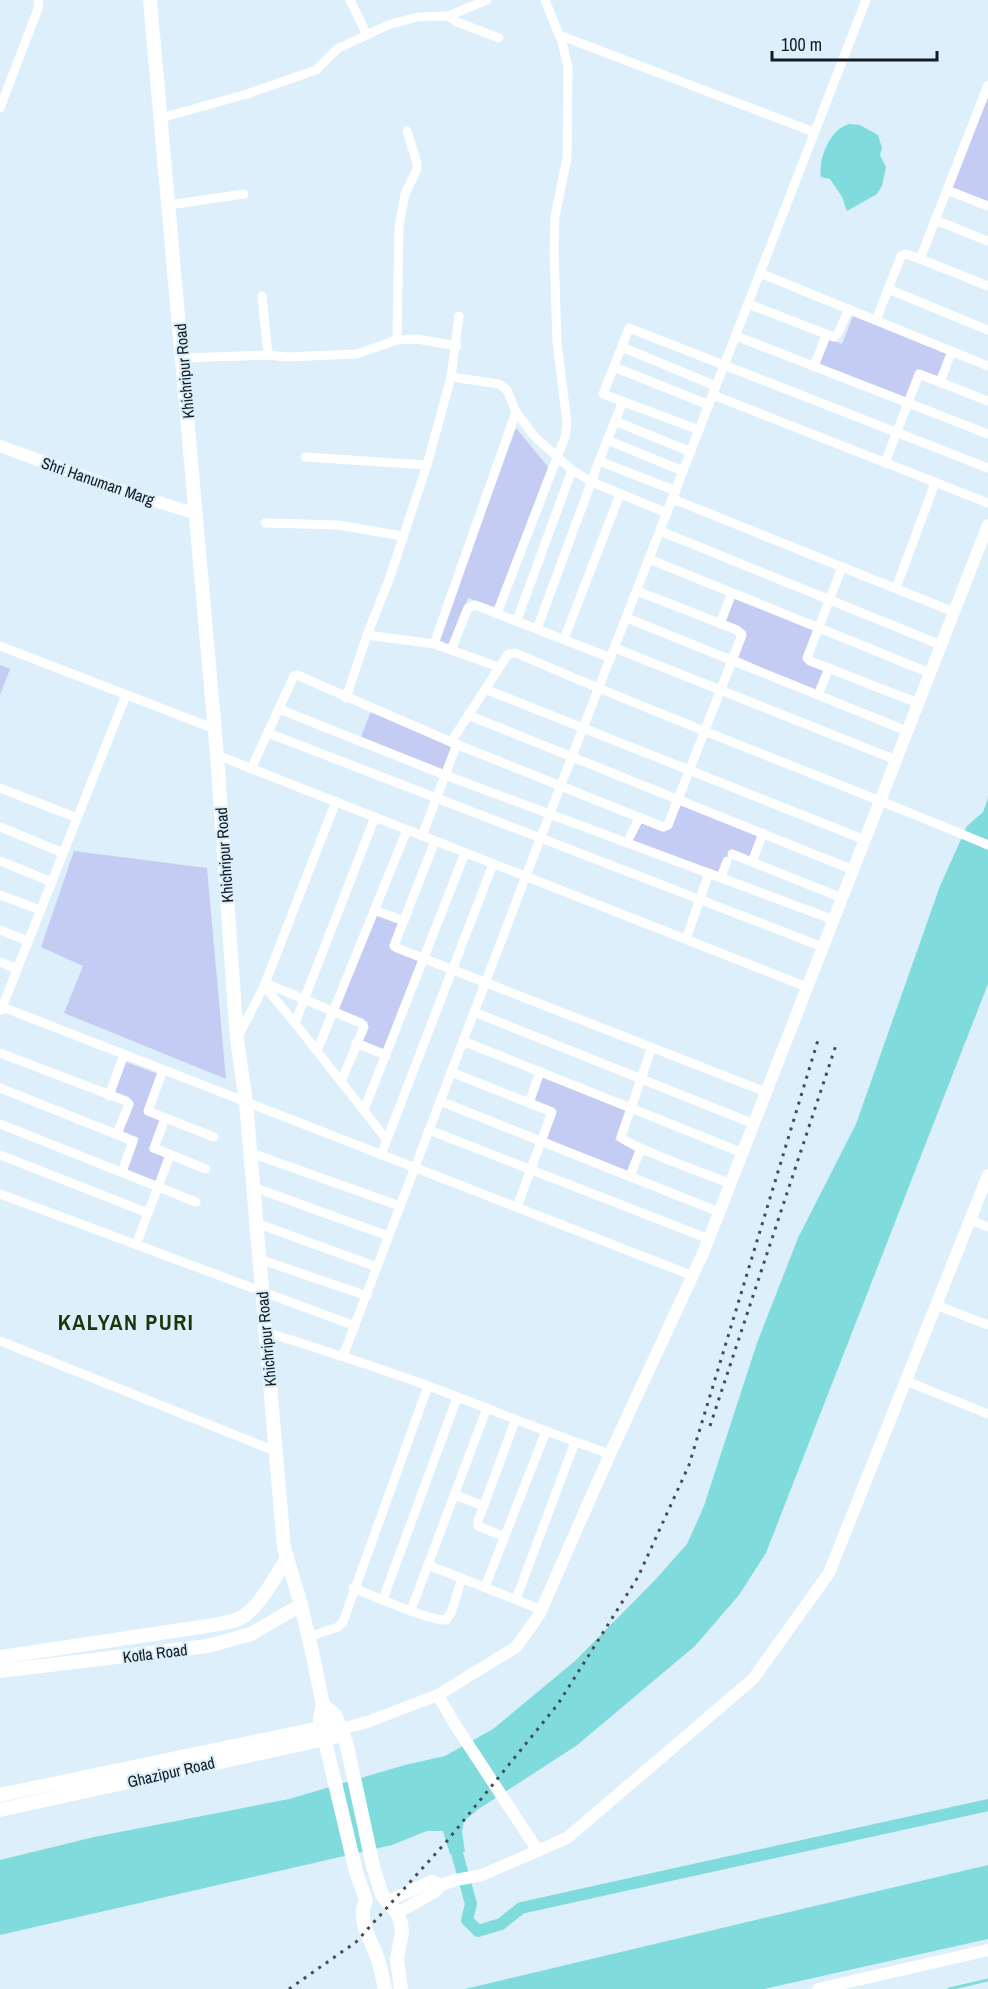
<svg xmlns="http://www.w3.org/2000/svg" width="988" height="1989" font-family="'Archivo Narrow',sans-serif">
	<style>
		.green { fill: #c5ccf3 }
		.water { fill: #80dbdd }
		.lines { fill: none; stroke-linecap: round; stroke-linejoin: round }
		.stream { stroke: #80dbdd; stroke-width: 3 }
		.canal { stroke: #80dbdd; stroke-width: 12 }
		.minor { stroke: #fff; stroke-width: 9 }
		.tertiary { stroke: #fff; stroke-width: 12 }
		.secondary { stroke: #fff; stroke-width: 14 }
		.rail { stroke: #434e55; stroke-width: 3; stroke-dasharray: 3 6; stroke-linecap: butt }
		.labels { text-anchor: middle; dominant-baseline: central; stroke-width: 4.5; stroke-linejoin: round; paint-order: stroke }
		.street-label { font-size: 16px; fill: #141c22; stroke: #dceffb }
		.district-label { font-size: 22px; font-weight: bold; letter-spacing: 1.5px; fill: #1a390b; stroke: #dceffb }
	</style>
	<rect width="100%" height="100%" fill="#dceffb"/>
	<g class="green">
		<path d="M988 93V204L950 189Z"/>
		<path d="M853 316 947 353 938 376 917 369 906 399 819 365 829 339 842 344Z"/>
		<path d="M516 428 548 467 495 607 468 598 450 645 439 640Z"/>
		<path d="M734 599 815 630 803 661 825 669 816 692 738 657 746 631 725 623Z"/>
		<path d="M0 665 10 669 0 695Z"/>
		<path d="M371 711 453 745 443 771 361 737Z"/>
		<path d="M678 802 760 835 751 859 731 851 719 881 630 846 641 820 667 830Z"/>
		<path d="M74 851 207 868 226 1079 64 1013 83 966 41 947Z"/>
		<path d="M376 913 401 923 391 948 420 960 384 1051 360 1042 368 1022 337 1010Z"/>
		<path d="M126 1062 158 1074 144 1114 161 1121 149 1151 165 1157 156 1181 127 1170 139 1138 122 1131 133 1101 114 1094Z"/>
		<path d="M542 1076 627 1110 615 1140 638 1149 629 1173 545 1140 556 1111 532 1102Z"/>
	</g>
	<g class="water">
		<path d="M849 124 860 125 878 135 882 148 880 155 886 167 882 186 877 194 847 211 842 197 830 179 821 177C818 159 830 129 849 124Z"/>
		<path d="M988 798V984L766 1553 739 1595 695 1646 576 1746 477 1810 464 1821 462 1832 465 1852 450 1854 443 1831H427L392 1845 0 1935V1860L94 1837 289 1799 405 1765 445 1756 493 1729 575 1661 656 1579 687 1544 704 1506 757 1343 798 1238 856 1124 940 886 967 826 983 812Z"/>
		<path d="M988 1865V1939L764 1989H465Z"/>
	</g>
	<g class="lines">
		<path class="stream" d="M949 1989 988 1980"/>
		<path class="canal" d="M457 1853 471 1904 467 1920 478 1931 501 1924 521 1908 988 1805"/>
		<g class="minor">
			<path d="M350 0 367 35"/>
			<path d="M448 16 457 22 499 38"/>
			<path d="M559 35 814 132"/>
			<path d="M988 85 920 259 988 286"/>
			<path d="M0 108 39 6 38 0"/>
			<path d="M161 118 247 94 316 70 337 49 388 25 417 17 448 16 487 0"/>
			<path d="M947 190 988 206"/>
			<path d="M169 205 244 194"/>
			<path d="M935 220 988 241"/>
			<path d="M760 273 988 366"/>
			<path d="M888 289 988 330"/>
			<path d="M262 296 268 355"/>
			<path d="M748 304 834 337 838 333 849 309"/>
			<path d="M876 320 901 256 906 254 920 259"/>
			<path d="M736 336 988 434"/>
			<path d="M397 340 399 227 405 194 417 169V163L407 131"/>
			<path d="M622 347 716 386"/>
			<path d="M183 358 268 355 286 357 356 354 397 340 417 339 457 346"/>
			<path d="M814 366 826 336"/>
			<path d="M614 367 709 405"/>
			<path d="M451 377 499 384 507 390 516 412 535 437 572 470 592 482 667 513"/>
			<path d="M940 382 952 351"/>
			<path d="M713 395 988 503"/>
			<path d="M615 421 691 452"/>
			<path d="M699 430 603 394 629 328 988 468"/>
			<path d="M607 440 683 471"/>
			<path d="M305 457 427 465"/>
			<path d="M599 461 676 491"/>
			<path d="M885 463 919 374 988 401"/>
			<path d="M673 499 954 612"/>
			<path d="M265 523 338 525 402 536"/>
			<path d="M660 531 941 645"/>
			<path d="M649 559 930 673"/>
			<path d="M842 567 807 658 810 661 918 703"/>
			<path d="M896 588 935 483"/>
			<path d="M497 613 565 437 567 423 557 342 554 249 555 217 567 158 568 67 562 42 545 0"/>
			<path d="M627 618 907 731"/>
			<path d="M517 620 572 470"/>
			<path d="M720 624 732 593"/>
			<path d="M537 629 599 461 623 401"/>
			<path d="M367 635 434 644 499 667"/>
			<path d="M564 639 620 494"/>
			<path d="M434 644 516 412"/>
			<path d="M0 646 215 729"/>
			<path d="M615 648 896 760"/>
			<path d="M451 650 468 608 475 605 611 658"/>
			<path d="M485 689 865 840"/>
			<path d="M818 695 829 668"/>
			<path d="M346 698 367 635 390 577 427 465 451 377 459 316"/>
			<path d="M279 709 445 775 834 920"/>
			<path d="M468 715 853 870"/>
			<path d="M268 733 823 947"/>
			<path d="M451 742 663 827 668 825 742 635 737 630 637 591"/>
			<path d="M217 755 807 987"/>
			<path d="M251 769 294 676 297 675 451 742 508 654 516 653C671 721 831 779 988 845"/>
			<path d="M0 788 77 818"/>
			<path d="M0 827 63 853"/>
			<path d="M422 836 457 744"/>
			<path d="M630 836 640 817"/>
			<path d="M435 841 395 943 394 946 397 948 766 1092"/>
			<path d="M732 854 842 898"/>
			<path d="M0 861 52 882"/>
			<path d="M752 862 763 833"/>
			<path d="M721 877 727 861"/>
			<path d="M0 895 40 910"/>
			<path d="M374 910 404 921"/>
			<path d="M0 930 28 941"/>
			<path d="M686 939 709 873"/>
			<path d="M0 962 17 969"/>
			<path d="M265 983 361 1023 364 1027 341 1082"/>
			<path d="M264 986 295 1023 387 1140"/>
			<path d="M0 1006 693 1276"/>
			<path d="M1 1010 126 695"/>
			<path d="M474 1012 754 1124"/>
			<path d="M295 1023 375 817"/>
			<path d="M238 1037 264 986 336 801"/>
			<path d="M463 1041 743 1153"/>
			<path d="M356 1043 386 1055"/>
			<path d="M652 1047 621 1137C631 1148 712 1176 731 1184"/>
			<path d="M317 1051 407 830"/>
			<path d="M0 1053 126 1101 129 1104 128 1107 117 1134"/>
			<path d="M163 1070 148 1111 214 1137"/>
			<path d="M451 1072 552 1112 517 1207"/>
			<path d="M0 1088 133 1141 122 1172"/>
			<path d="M109 1096 124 1054"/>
			<path d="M440 1101 719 1212"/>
			<path d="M529 1103 540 1072"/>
			<path d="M364 1110 465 853"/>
			<path d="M165 1118 154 1148 206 1169"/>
			<path d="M0 1124 196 1202"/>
			<path d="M429 1130 709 1239"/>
			<path d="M251 1153 400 1206"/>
			<path d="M0 1155 148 1213"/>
			<path d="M381 1155 493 864"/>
			<path d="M630 1176 641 1148"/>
			<path d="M253 1187 388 1236"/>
			<path d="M0 1194 355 1326"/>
			<path d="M970 1220 988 1227"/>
			<path d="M256 1223 377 1267"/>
			<path d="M136 1245 170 1155"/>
			<path d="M259 1259 367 1296"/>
			<path d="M936 1305 988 1325"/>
			<path d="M266 1332C320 1349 373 1366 426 1385 487 1408 548 1433 610 1454"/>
			<path d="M0 1341 275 1451"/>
			<path d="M343 1356 550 813 866 0"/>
			<path d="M906 1381 988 1414"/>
			<path d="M455 1495 484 1506"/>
			<path d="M505 1537 478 1526V1521L515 1421"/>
			<path d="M428 1565 542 1610"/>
			<path d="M485 1587 546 1431"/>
			<path d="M353 1588C375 1596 426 1620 446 1620L451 1613 462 1578"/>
			<path d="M383 1599 457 1398"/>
			<path d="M516 1599 575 1442"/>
			<path d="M411 1610 487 1408"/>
			<path d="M308 1637 338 1627 343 1622 428 1386"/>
		</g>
		<g class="tertiary">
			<path d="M0 446 132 494 197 514"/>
			<path d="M438 1695 454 1723 538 1851"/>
			<path d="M341 1729 367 1722 438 1695 516 1647 539 1615 610 1454 704 1251 988 525"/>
			<path d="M388 1901 432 1881 441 1885"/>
			<path d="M397 1913 435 1892 441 1885 456 1880 482 1875 567 1838 753 1679 829 1573 988 1175"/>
			<path d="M818 1989 988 1950"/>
		</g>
		<g class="secondary">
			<path d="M150 0 217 755 237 1040 246 1102 284 1548 301 1605 313 1656 323 1705 320 1718 322 1728 356 1872 366 1900C356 1922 372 1940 378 1960 381 1970 383 1979 385 1989"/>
			<path d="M0 1657 207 1626C218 1624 234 1623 244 1616 262 1603 275 1577 287 1558"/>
			<path d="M0 1671 208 1646 251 1634 301 1605"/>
			<path d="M323 1705 335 1715 339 1724 347 1746 373 1866 382 1895 397 1913 401 1923 402 1932 397 1960 401 1989"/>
			<path d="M0 1795 339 1724"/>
			<path d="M0 1810 343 1735"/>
		</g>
		<g class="rail">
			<path d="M710 1426 836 1045"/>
			<path d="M289 1989 356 1942 447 1841 558 1704 638 1577 689 1465 818 1040"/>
		</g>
	</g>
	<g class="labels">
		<g class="street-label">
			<text transform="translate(184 371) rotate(-95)">Khichripur Road</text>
			<text transform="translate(98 481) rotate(19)">Shri Hanuman Marg</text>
			<text transform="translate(224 855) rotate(-94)">Khichripur Road</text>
			<text transform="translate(266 1339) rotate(-95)">Khichripur Road</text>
			<text transform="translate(155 1653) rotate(-7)">Kotla Road</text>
			<text transform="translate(171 1772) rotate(-13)">Ghazipur Road</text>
		</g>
		<g class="district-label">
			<text x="126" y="1322">KALYAN PURI</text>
		</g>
	</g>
	<path d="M772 51v9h165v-9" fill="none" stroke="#141c22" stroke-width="3"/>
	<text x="781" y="51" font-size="18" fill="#141c22" stroke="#dceffb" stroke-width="4.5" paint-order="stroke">100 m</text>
</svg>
